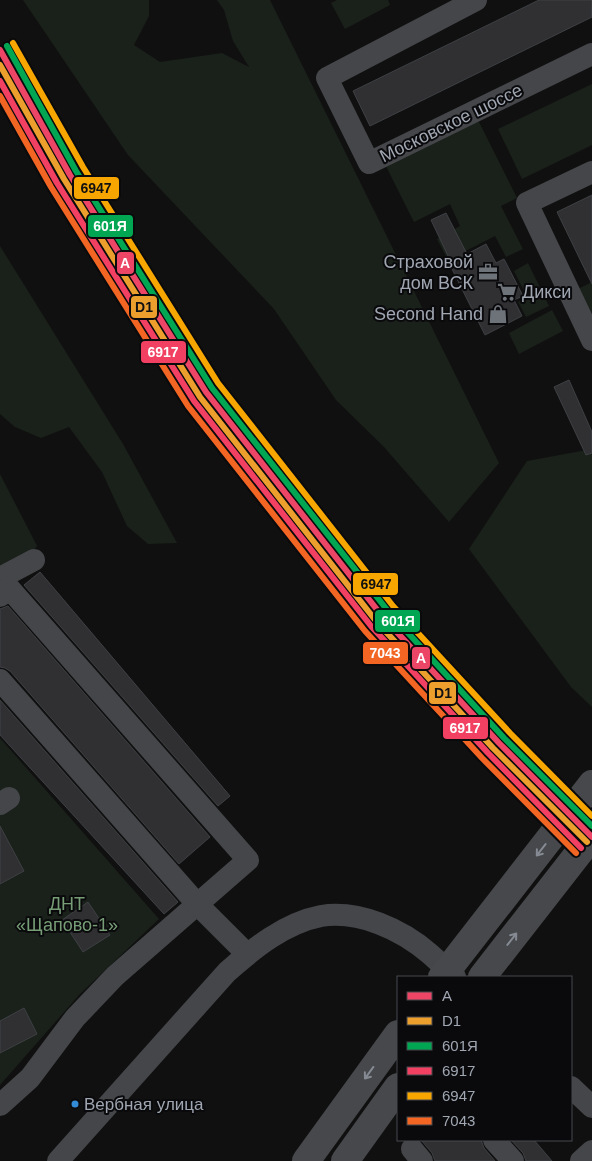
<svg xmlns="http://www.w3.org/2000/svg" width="592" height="1161" font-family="Helvetica,sans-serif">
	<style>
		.green { fill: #1a201a }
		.building { fill: #303033; stroke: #3e4144 }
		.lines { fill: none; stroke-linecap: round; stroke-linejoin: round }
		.minor { stroke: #444649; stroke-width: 22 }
		.major { stroke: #46484b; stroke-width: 28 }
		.major-bridge { stroke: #46484b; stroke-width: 28 }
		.rail-1-casing { stroke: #0a0a0c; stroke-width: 10 }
		.rail-2-casing { stroke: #0a0a0c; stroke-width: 10 }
		.rail-3-casing { stroke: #0a0a0c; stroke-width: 10 }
		.rail-4-casing { stroke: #0a0a0c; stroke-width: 10 }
		.rail-5-casing { stroke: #0a0a0c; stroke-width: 10 }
		.rail-6-casing { stroke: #0a0a0c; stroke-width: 10 }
		.rail-1 { stroke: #ec4566; stroke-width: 6 }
		.rail-2 { stroke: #ed9f2d; stroke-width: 6 }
		.rail-3 { stroke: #00a651; stroke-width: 6 }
		.rail-4 { stroke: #f24062; stroke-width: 6 }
		.rail-5 { stroke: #f7a600; stroke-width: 6 }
		.rail-6 { stroke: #f26522; stroke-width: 6 }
		.oneway { stroke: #858a93 }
		.bus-dot { fill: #338bd7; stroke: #0a0a0c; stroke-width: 2 }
		.labels { text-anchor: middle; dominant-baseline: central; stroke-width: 4; stroke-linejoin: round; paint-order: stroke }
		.bus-label { font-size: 17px; fill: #a0a7b2; stroke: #0a0a0c; text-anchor: start }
		.street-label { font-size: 18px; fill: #a0a7b2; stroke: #0a0a0c }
		.poi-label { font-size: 18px; fill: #a0a7b2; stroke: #0a0a0c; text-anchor: end }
		.park-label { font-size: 18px; fill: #779d77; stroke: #0a0a0c }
		.line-badge { stroke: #0a0a0c; stroke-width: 2 }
		.badge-label { font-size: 14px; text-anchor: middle; font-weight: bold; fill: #fff }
		.pale-badge-label { font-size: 14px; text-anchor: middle; font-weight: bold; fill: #111 }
	</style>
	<rect width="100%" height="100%" fill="#101010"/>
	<g class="green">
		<path d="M23 0H149V16L134 45 160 62 222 53 249 67 233 41 224 10 217 0H270L499 463 449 522 384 447 336 400 274 309 128 155Z"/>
		<path d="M337 0H388L390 5 345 29 331 3Z"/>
		<path d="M592 84V145L522 179 498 129Z"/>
		<path d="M477 118 517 198 501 206 523 249 506 257 495 236 448 260 437 239 460 226 450 204 414 222 385 164Z"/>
		<path d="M0 246 123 444 177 543 148 544 127 526 102 472 69 427 41 438 15 427 0 414Z"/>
		<path d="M528 263 549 306 526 317 518 302 527 297 514 271Z"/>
		<path d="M592 282V320L578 289Z"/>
		<path d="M552 310 563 331 519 354 509 333Z"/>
		<path d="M592 449V707L571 687 469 549 527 461Z"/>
		<path d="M0 474 37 546 0 591Z"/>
		<path d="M0 738 159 919 80 994 0 1085Z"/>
	</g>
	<g class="building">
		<path d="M539 0H592V17L370 126 353 91Z"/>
		<path d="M592 195V284L557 212Z"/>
		<path d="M446 213 467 254 486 244 496 263 504 259 523 296 514 300 522 316 485 335 449 263 451 262 431 220Z"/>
		<path d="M569 380 592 432V453L586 455 554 387Z"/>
		<path d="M40 572 230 796 218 806 24 585Z"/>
		<path d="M8 606 210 837 179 864 10 671 5 668 0 667V609Z"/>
		<path d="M0 700 178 902 164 914 0 735Z"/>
		<path d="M0 826 24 871 0 884Z"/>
		<path d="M88 902 110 935 83 952 62 920Z"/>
		<path d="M24 1008 37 1034 0 1053V1021Z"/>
		<path d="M421 1140H481L484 1148 495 1161H435L432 1153Z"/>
		<path d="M511 1140H534L552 1161H526L523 1153Z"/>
	</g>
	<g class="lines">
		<g class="minor">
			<path d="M476 0 327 78 369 163 592 54"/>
			<path d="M592 172 527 203 592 340"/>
			<path d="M0 578 34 560"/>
			<path d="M0 596 9 588 248 860 115 976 75 1018 30 1078 0 1105"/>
			<path d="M0 680 198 905 247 954"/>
			<path d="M0 804 9 798"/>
			<path d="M571 1087 592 1107"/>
			<path d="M494 1140 513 1161"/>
			<path d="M412 1149 422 1161"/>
			<path d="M58 1161 227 972C254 948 285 923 321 916 359 910 401 929 430 954 438 961 446 969 455 977"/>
			<path d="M581 1161 592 1151"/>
		</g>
		<g class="major">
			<path d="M482 977 592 836"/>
			<path d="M306 1161 398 1034"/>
			<path d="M345 1161 398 1087"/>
		</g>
		<path class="major-bridge" d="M442 977 592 784"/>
		<g class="rail-1-casing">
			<path id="rail-1" d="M0 50 70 175 206 392 382 616 499 743 592 837"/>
		</g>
		<g class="rail-2-casing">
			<path id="rail-2" d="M0 65 64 179 200 397 376 621 493 748 587 842"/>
		</g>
		<g class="rail-3-casing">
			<path id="rail-3" d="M7 46 76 171 212 388 388 611 504 738 592 826"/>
		</g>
		<g class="rail-4-casing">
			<path id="rail-4" d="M0 81 57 183 194 401 371 626 488 753 581 848"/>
		</g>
		<g class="rail-5-casing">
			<path id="rail-5" d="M13 43 83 167 218 383 393 606 510 733 592 816"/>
		</g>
		<g class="rail-6-casing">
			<path id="rail-6" d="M0 96 51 187 188 406 365 631 482 758 576 853"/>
		</g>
		<use href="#rail-1" class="rail-1"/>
		<use href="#rail-2" class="rail-2"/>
		<use href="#rail-3" class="rail-3"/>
		<use href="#rail-4" class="rail-4"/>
		<use href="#rail-5" class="rail-5"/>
		<use href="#rail-6" class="rail-6"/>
	</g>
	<defs><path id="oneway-shaft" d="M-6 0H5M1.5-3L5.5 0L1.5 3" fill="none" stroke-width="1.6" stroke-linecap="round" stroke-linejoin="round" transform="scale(1.25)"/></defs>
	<g class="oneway">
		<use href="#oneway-shaft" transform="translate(541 850) rotate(128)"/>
		<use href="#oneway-shaft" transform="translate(512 939) rotate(-52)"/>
		<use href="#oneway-shaft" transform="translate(369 1073) rotate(126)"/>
	</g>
	<defs>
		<g id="office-bare" transform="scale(1.5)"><path d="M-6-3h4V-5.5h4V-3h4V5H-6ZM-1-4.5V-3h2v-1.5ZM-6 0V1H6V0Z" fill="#6e7279" stroke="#0a0a0c" stroke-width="2.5" paint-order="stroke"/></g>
		<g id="supermarket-bare" transform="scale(1.5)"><path d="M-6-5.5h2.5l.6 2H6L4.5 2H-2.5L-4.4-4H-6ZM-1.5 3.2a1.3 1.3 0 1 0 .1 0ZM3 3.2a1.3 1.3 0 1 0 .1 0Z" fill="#6e7279" stroke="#0a0a0c" stroke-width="2.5" paint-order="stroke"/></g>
		<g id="shop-bare" transform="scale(1.5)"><path d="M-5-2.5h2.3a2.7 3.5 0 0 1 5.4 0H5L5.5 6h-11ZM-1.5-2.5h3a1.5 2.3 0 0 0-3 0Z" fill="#6e7279" stroke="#0a0a0c" stroke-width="2.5" paint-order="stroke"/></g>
	</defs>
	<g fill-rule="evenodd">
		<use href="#office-bare" x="488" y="272"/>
		<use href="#supermarket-bare" x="507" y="292"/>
		<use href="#shop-bare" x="498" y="314"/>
	</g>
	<circle class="bus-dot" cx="75" cy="1104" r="4.5"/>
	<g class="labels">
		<g class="bus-label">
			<text x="84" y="1104">Вербная улица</text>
		</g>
		<g class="street-label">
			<text transform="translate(451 123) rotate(-26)">Московское шоссе</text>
		</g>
		<g class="poi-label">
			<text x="473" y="262">Страховой<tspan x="473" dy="21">дом ВСК</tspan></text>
			<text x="522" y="292" text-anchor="start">Дикси</text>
			<text x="483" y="314">Second Hand</text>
		</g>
		<g class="park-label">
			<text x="67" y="904">ДНТ<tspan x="67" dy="21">«Щапово-1»</tspan></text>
		</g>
	</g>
	<g class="line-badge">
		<rect x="73" y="176" width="47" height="24" rx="5" fill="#f7a600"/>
		<rect x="87" y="214" width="47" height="24" rx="5" fill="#00a651"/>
		<rect x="116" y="251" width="19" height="24" rx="5" fill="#ec4566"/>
		<rect x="130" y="295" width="28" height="24" rx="5" fill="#ed9f2d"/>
		<rect x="140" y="340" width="47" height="24" rx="5" fill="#f24062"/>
		<rect x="352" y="572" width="47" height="24" rx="5" fill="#f7a600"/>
		<rect x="374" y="609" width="47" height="24" rx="5" fill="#00a651"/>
		<rect x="362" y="641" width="47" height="24" rx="5" fill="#f26522"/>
		<rect x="411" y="646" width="20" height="24" rx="5" fill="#ec4566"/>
		<rect x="428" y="681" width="29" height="24" rx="5" fill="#ed9f2d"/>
		<rect x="442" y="716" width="47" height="24" rx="5" fill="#f24062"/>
	</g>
	<g class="badge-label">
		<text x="110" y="231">601Я</text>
		<text x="125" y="268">A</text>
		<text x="163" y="357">6917</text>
		<text x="398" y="626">601Я</text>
		<text x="385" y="658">7043</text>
		<text x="421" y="663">A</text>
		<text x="465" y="733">6917</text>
	</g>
	<g class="pale-badge-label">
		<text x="96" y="193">6947</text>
		<text x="144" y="312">D1</text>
		<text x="376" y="589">6947</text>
		<text x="443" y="698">D1</text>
	</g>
	<rect x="397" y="976" width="175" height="165" fill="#0a0a0c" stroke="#46494e"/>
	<rect x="407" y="992" width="25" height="8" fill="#ec4566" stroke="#46494e"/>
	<text x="442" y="1001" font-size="15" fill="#a0a7b2">A</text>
	<rect x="407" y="1017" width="25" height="8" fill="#ed9f2d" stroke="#46494e"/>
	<text x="442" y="1026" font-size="15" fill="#a0a7b2">D1</text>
	<rect x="407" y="1042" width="25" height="8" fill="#00a651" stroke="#46494e"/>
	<text x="442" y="1051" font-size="15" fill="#a0a7b2">601Я</text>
	<rect x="407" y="1067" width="25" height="8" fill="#f24062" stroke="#46494e"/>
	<text x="442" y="1076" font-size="15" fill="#a0a7b2">6917</text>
	<rect x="407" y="1092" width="25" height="8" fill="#f7a600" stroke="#46494e"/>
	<text x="442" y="1101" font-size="15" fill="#a0a7b2">6947</text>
	<rect x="407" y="1117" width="25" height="8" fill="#f26522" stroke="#46494e"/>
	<text x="442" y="1126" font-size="15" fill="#a0a7b2">7043</text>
</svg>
